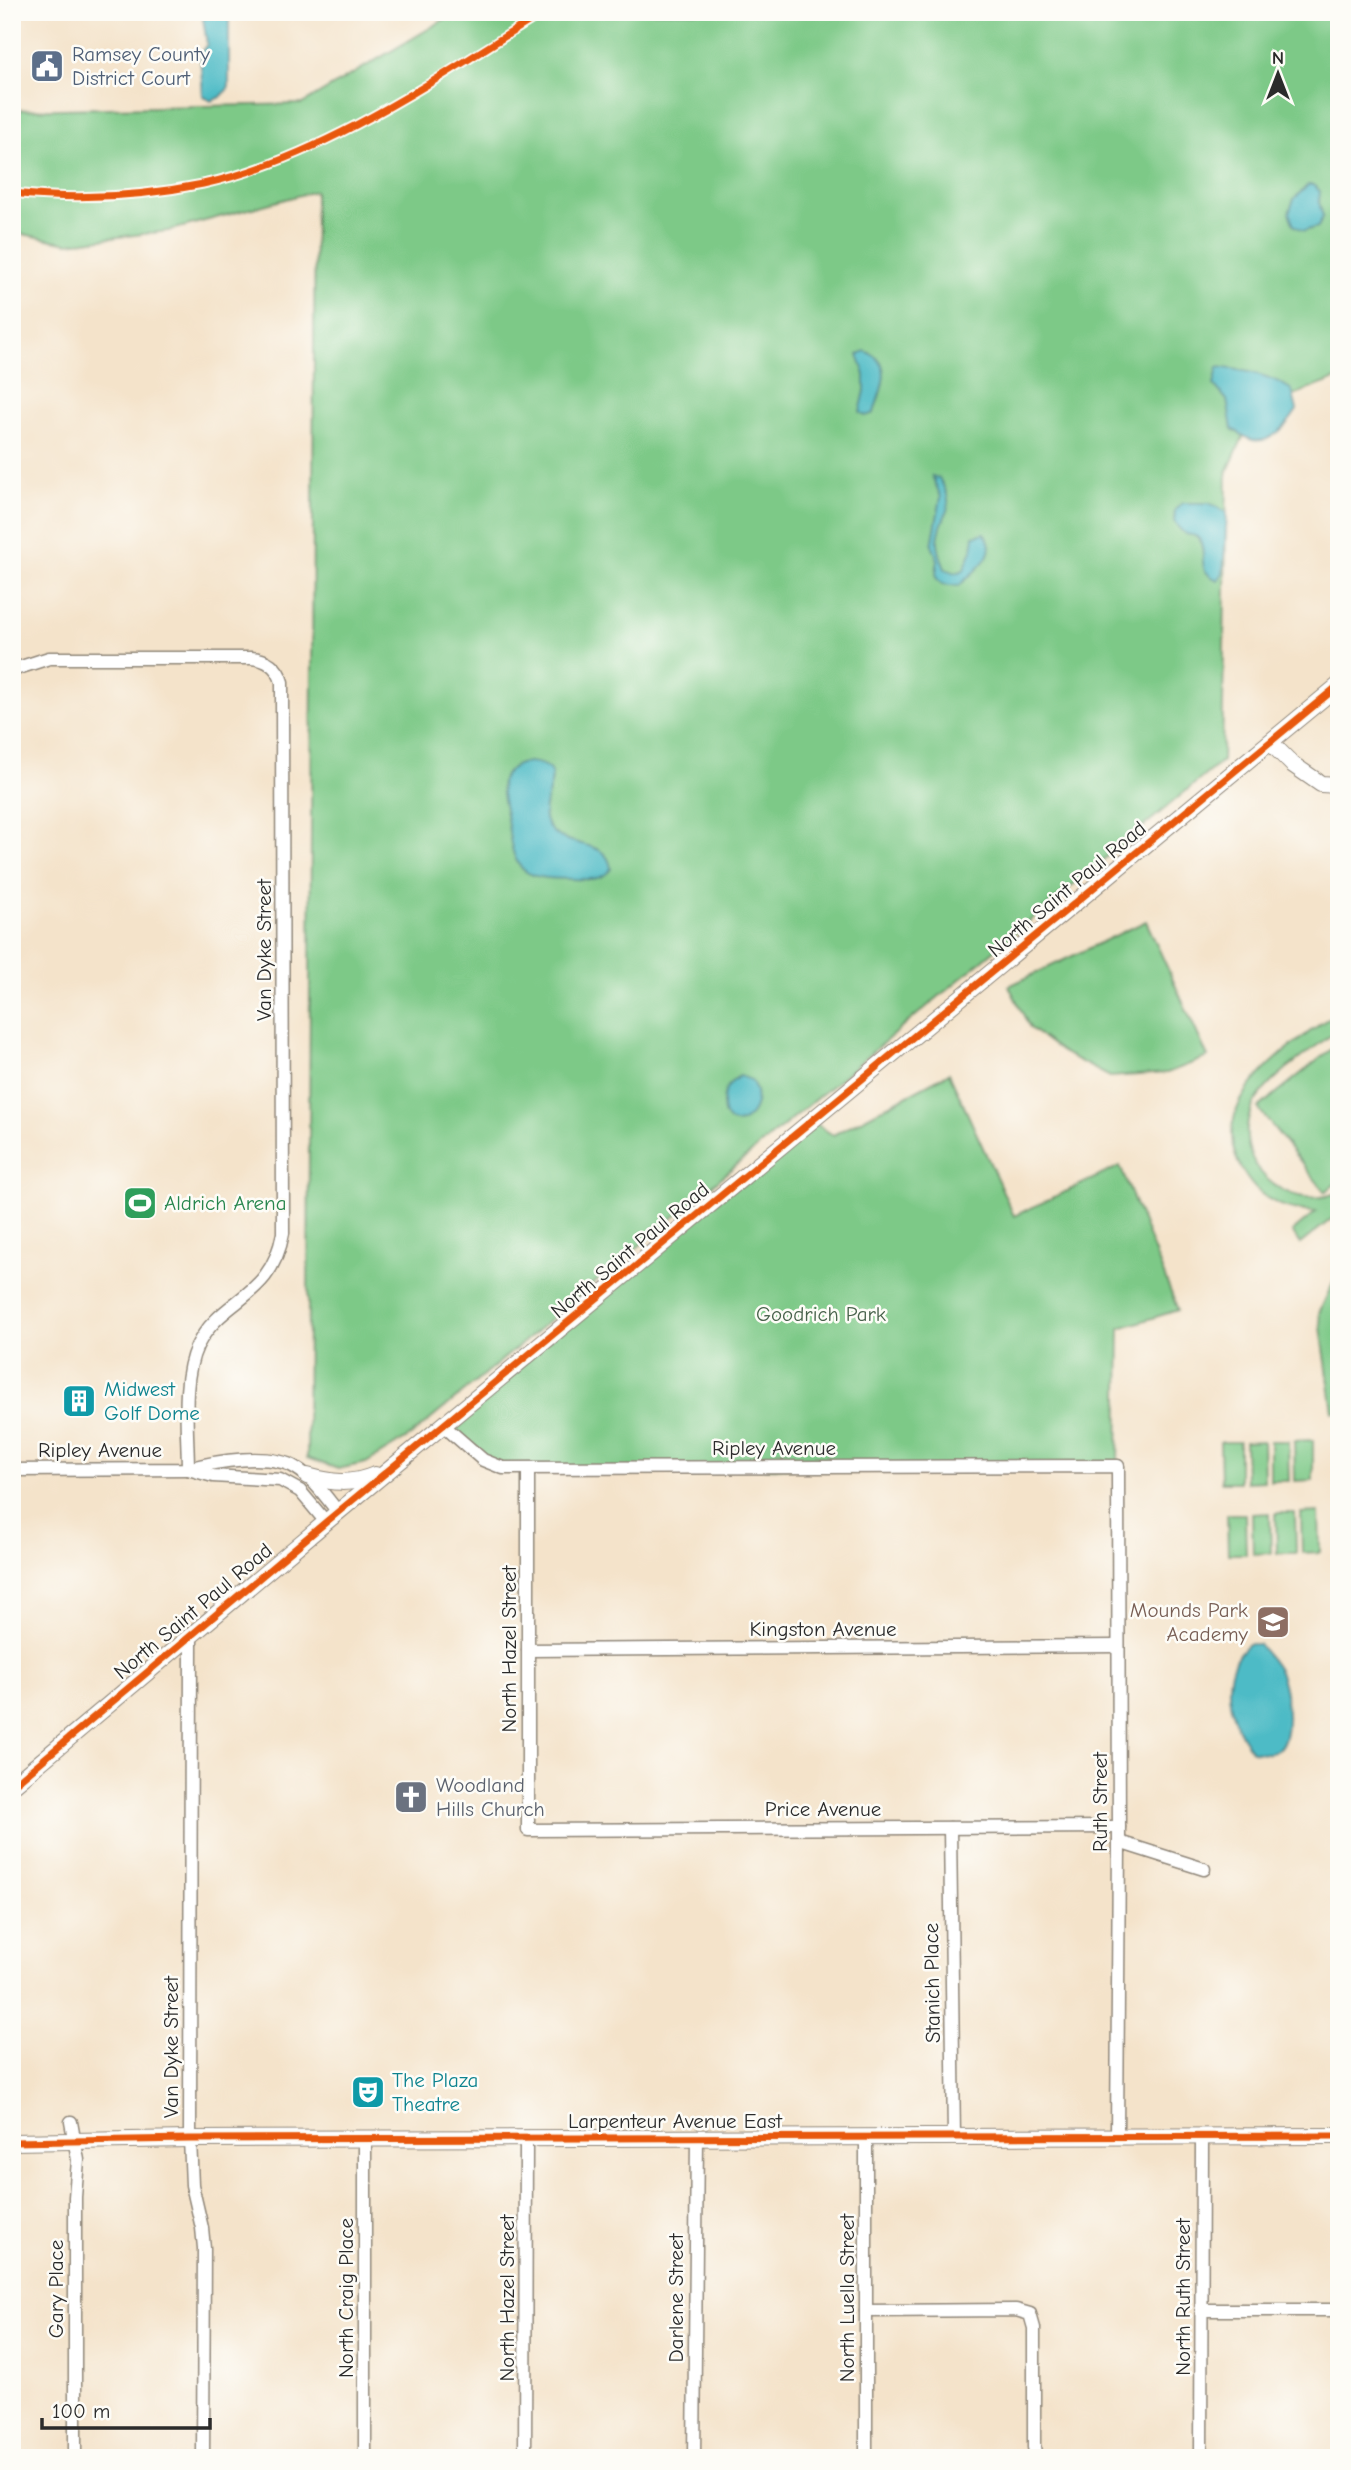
<svg xmlns="http://www.w3.org/2000/svg" width="1351" height="2470" font-family="'Comic Neue',sans-serif">
	<style>
		.green { fill: #7dc987; stroke: #547a59; stroke-width: 2 }
		.water { fill: #4dbbc6; stroke: #3c7378; stroke-width: 2 }
		.lines { fill: none; stroke-linecap: round; stroke-linejoin: round }
		.minor-casing { stroke: #90877a; stroke-width: 15 }
		.tertiary-casing { stroke: #90877a; stroke-width: 18 }
		.minor { stroke: #fff; stroke-width: 12 }
		.tertiary { stroke: #fff; stroke-width: 16 }
		.cycleway-casing { stroke: #fdfcf7; stroke-width: 11 }
		.cycleway { stroke: #e8590c; stroke-width: 7 }
		.labels { text-anchor: middle; dominant-baseline: central; stroke-width: 5; stroke-linejoin: round; paint-order: stroke }
		.service-label { font-size: 21px; fill: #4e5e75; stroke: #fdfcf7; text-anchor: start }
		.street-label { font-size: 21px; fill: #2b2b2b; stroke: #fdfcf7 }
		.leisure-label { font-size: 21px; fill: #27864d; stroke: #fdfcf7; text-anchor: start }
		.park-label { font-size: 21px; fill: #48624b; stroke: #fdfcf7 }
		.culture-label { font-size: 21px; fill: #0d838f; stroke: #fdfcf7; text-anchor: start }
		.education-label { font-size: 21px; fill: #785e54; stroke: #fdfcf7; text-anchor: end }
		.worship-label { font-size: 21px; fill: #5b616d; stroke: #fdfcf7; text-anchor: start }
	</style>
	<rect width="100%" height="100%" fill="#fdfcf7"/>
	<filter id="ink" filterUnits="userSpaceOnUse"><feTurbulence type="fractalNoise" baseFrequency=".0143" numOctaves="2"/><feDisplacementMap in="SourceGraphic" scale="14" xChannelSelector="R" yChannelSelector="G"/><feConvolveMatrix kernelMatrix="1 2 1 2 8 2 1 2 1" color-interpolation-filters="sRGB"/></filter>
	<filter id="wash" filterUnits="userSpaceOnUse"><feTurbulence type="fractalNoise" baseFrequency=".00686" numOctaves="4" result="noise"/><feDisplacementMap in="SourceGraphic" scale="28" xChannelSelector="R" yChannelSelector="G"/><feGaussianBlur stdDeviation="1.57" result="paint"/><feColorMatrix in="noise" values="0 0 0 0 0 0 0 0 0 0 0 0 0 0 0 0 0 1.4 0 .05"/><feComposite in="paint" operator="in"/></filter>
	<g filter="url(#wash)">
		<rect width="100%" height="100%" fill="#f4e3ca"/>
		<g class="green">
			<path d="M457 12H1336L1339 14V378L1256 409 1227 472 1222 761 412 1435 366 1463 338 1469 307 1458 315 191 168 231 68 243 12 232V110L302 104Z"/>
			<path d="M1146 921 1208 1057 1167 1073 1110 1077 1062 1052 1030 1028 1009 986Z"/>
			<path d="M1339 1010V1029C1315 1048 1264 1080 1252 1108 1229 1162 1286 1215 1339 1192V1213L1300 1244 1292 1232 1316 1212C1288 1211 1263 1202 1247 1178 1195 1103 1289 1049 1339 1010Z"/>
			<path d="M1339 1043V1181L1325 1192 1258 1108Z"/>
			<path d="M949 1073 1014 1216 1120 1166 1178 1310 1120 1328 1118 1466 528 1469 483 1460 444 1426 813 1122 833 1135Z"/>
			<path d="M1339 1274V1412H1333L1319 1313 1336 1276Z"/>
			<path d="M1313 1440V1480L1295 1481 1294 1441Z"/>
			<path d="M1263 1441 1264 1481 1246 1482 1245 1442Z"/>
			<path d="M1270 1441H1288L1289 1481H1270Z"/>
			<path d="M1220 1442H1239V1482H1221Z"/>
			<path d="M1319 1512 1320 1552 1302 1553 1301 1513Z"/>
			<path d="M1270 1513 1271 1553 1253 1554 1252 1514Z"/>
			<path d="M1276 1513H1295L1296 1553H1277Z"/>
			<path d="M1227 1514H1245L1246 1554H1228Z"/>
		</g>
		<g class="water">
			<path d="M202 12H229V87L221 97 211 101 203 96 200 54 207 44Z"/>
			<path d="M1308 185H1313L1320 191 1319 202 1323 217 1318 227 1304 231 1294 225 1289 213 1294 199Z"/>
			<path d="M865 351C897 364 880 389 874 413L866 416 860 412 865 391V375L858 355Z"/>
			<path d="M1218 367C1246 371 1269 374 1292 390L1297 410C1288 424 1272 444 1252 440 1246 438 1238 432 1232 429L1227 400 1214 385Z"/>
			<path d="M932 476 939 478C960 512 939 513 938 542 938 551 942 561 945 569L956 573 964 570 972 550 974 536 984 533C1003 555 971 572 959 586L942 584 937 579 936 572 938 560 932 545 941 497Z"/>
			<path d="M1182 503H1209L1227 512 1223 573 1218 580C1194 570 1208 557 1200 541 1197 534 1192 536 1186 534 1180 531 1177 526 1174 521L1175 510Z"/>
			<path d="M529 762C577 767 532 801 548 826 563 851 608 836 611 869 601 882 585 879 571 879 523 879 514 873 508 825 506 811 501 797 501 782 508 769 514 764 529 762Z"/>
			<path d="M740 1076 751 1080C773 1114 723 1144 723 1103 723 1090 729 1082 740 1076Z"/>
			<path d="M1248 1644H1258C1265 1653 1274 1662 1279 1672 1287 1688 1296 1750 1269 1753 1264 1754 1257 1751 1252 1751 1228 1724 1217 1669 1248 1644Z"/>
		</g>
	</g>
	<g filter="url(#ink)">
		<g class="lines">
			<g class="minor-casing">
				<g id="minor">
					<path d="M12 670 49 658H251C267 659 278 667 282 682L283 1233C271 1300 222 1296 197 1346 181 1379 188 1433 188 1469"/>
					<path d="M444 1426 483 1460 503 1468 1118 1466 1119 1842 1117 2137"/>
					<path d="M188 1469 213 1476 280 1480 300 1491 326 1522"/>
					<path d="M528 1469V1830L1119 1827"/>
					<path d="M12 1470 188 1469C216 1461 270 1452 296 1468 313 1478 326 1497 338 1512"/>
					<path d="M191 1635 190 2139 192 2185 202 2228 204 2248 203 2458"/>
					<path d="M528 1650 1118 1646"/>
					<path d="M950 1828 954 2138"/>
					<path d="M1119 1842 1204 1869"/>
					<path d="M71 2122 78 2160 75 2197V2458"/>
					<path d="M1202 2310H1339"/>
					<path d="M866 2311 1016 2310 1030 2314 1034 2328V2447L1036 2458"/>
					<path d="M365 2458V2139"/>
					<path d="M525 2458 526 2139"/>
					<path d="M694 2458 697 2138"/>
					<path d="M866 2458V2138"/>
					<path d="M1201 2458 1202 2137"/>
				</g>
			</g>
			<g class="tertiary-casing">
				<g id="tertiary">
					<path d="M1271 743 1292 764 1321 784 1339 785"/>
					<path d="M307 1476C332 1483 351 1485 375 1475"/>
					<path d="M12 1786 326 1522 1339 685"/>
					<path d="M12 2142 190 2139 1339 2136"/>
				</g>
			</g>
			<use href="#minor" class="minor"/>
			<use href="#tertiary" class="tertiary"/>
			<g class="cycleway-casing">
				<g id="cycleway">
					<path d="M12 193C76 200 140 197 203 184 321 159 442 75 544 12"/>
					<path d="M12 1786 326 1522 1339 685"/>
					<path d="M12 2142 190 2139 1339 2136"/>
				</g>
			</g>
			<use href="#cycleway" class="cycleway"/>
		</g>
	</g>
	<defs>
		<g id="civic-square" transform="scale(1.75)"><rect x="-9" y="-9" width="18" height="18" rx="4" fill="#5c6f8a" stroke="#fdfcf7"/><path d="M-.6-6.5H3V-4.5H.6V-3L4-1V1h2V6H-6V1h2V-1L-.6-3ZM-1.2 2.5V6h2.4V2.5Z" fill="#fff"/></g>
		<g id="stadium-square" transform="scale(1.75)"><rect x="-9" y="-9" width="18" height="18" rx="4" fill="#2e9e5b" stroke="#fdfcf7"/><path d="M0-5a6.5 5 0 1 0 0 10a6.5 5 0 1 0 0-10ZM-3.5-1.8h7v3.6h-7Z" fill="#fff"/></g>
		<g id="building-square" transform="scale(1.75)"><rect x="-9" y="-9" width="18" height="18" rx="4" fill="#0f9aa8" stroke="#fdfcf7"/><path d="M-4-6H4V6H1V3H-1V6H-4ZM-2.5-4.3h1.7v1.8h-1.7ZM.8-4.3h1.7v1.8H.8ZM-2.5-1h1.7V.8h-1.7ZM.8-1h1.7V.8H.8Z" fill="#fff"/></g>
		<g id="school-square" transform="scale(1.75)"><rect x="-9" y="-9" width="18" height="18" rx="4" fill="#8d6e63" stroke="#fdfcf7"/><path d="M0-5L7-2L0 1L-7-2ZM-4 1L0 2.5L4 1V4Q0 6-4 4Z" fill="#fff"/></g>
		<g id="church-square" transform="scale(1.75)"><rect x="-9" y="-9" width="18" height="18" rx="4" fill="#6b7280" stroke="#fdfcf7"/><path d="M-1.2-6h2.4v3.5h3.3v2.4h-3.3V6h-2.4V-.1h-3.3v-2.4h3.3Z" fill="#fff"/></g>
		<g id="theatre-square" transform="scale(1.75)"><rect x="-9" y="-9" width="18" height="18" rx="4" fill="#0f9aa8" stroke="#fdfcf7"/><path d="M-5-5.5Q0-4 5-5.5V0Q5 5 0 6Q-5 5-5 0ZM-3.3-2.5H-1v1.5H-3.3ZM1-2.5H3.3v1.5H1ZM-2.8 1Q0 5.5 2.8 1Z" fill="#fff"/></g>
	</defs>
	<g fill-rule="evenodd">
		<use href="#civic-square" x="47" y="66"/>
		<use href="#stadium-square" x="140" y="1203"/>
		<use href="#building-square" x="79" y="1401"/>
		<use href="#school-square" x="1273" y="1622"/>
		<use href="#church-square" x="411" y="1797"/>
		<use href="#theatre-square" x="368" y="2092"/>
	</g>
	<g class="labels">
		<g class="service-label">
			<text x="72" y="54">Ramsey County<tspan x="72" dy="24">District Court</tspan></text>
		</g>
		<g class="street-label">
			<text transform="translate(1067 889) rotate(-40)">North Saint Paul Road</text>
			<text transform="translate(264 950) rotate(-90)">Van Dyke Street</text>
			<text transform="translate(630 1250) rotate(-40)">North Saint Paul Road</text>
			<text x="774" y="1448">Ripley Avenue</text>
			<text x="100" y="1450">Ripley Avenue</text>
			<text transform="translate(193 1611) rotate(-40)">North Saint Paul Road</text>
			<text x="823" y="1629">Kingston Avenue</text>
			<text transform="translate(509 1649) rotate(-90)">North Hazel Street</text>
			<text transform="translate(1100 1802) rotate(-90)">Ruth Street</text>
			<text x="823" y="1809">Price Avenue</text>
			<text transform="translate(932 1983) rotate(-91)">Stanich Place</text>
			<text transform="translate(171 2047) rotate(-90)">Van Dyke Street</text>
			<text x="675" y="2121">Larpenteur Avenue East</text>
			<text transform="translate(56 2289) rotate(-90)">Gary Place</text>
			<text transform="translate(1183 2297) rotate(-90)">North Ruth Street</text>
			<text transform="translate(346 2298) rotate(-90)">North Craig Place</text>
			<text transform="translate(507 2298) rotate(-90)">North Hazel Street</text>
			<text transform="translate(676 2298) rotate(-90)">Darlene Street</text>
			<text transform="translate(847 2298) rotate(-90)">North Luella Street</text>
		</g>
		<g class="leisure-label">
			<text x="164" y="1203">Aldrich Arena</text>
		</g>
		<g class="park-label">
			<text x="821" y="1314">Goodrich Park</text>
		</g>
		<g class="culture-label">
			<text x="104" y="1389">Midwest<tspan x="104" dy="24">Golf Dome</tspan></text>
			<text x="392" y="2080">The Plaza<tspan x="392" dy="24">Theatre</tspan></text>
		</g>
		<g class="education-label">
			<text x="1248" y="1610">Mounds Park<tspan x="1248" dy="24">Academy</tspan></text>
		</g>
		<g class="worship-label">
			<text x="436" y="1785">Woodland<tspan x="436" dy="24">Hills Church</tspan></text>
		</g>
	</g>
	<rect width="1351" height="2470" fill="none" stroke="#fdfcf7" stroke-width="42"/>
	<g transform="translate(1278 74)" stroke="#fdfcf7" stroke-width="5" paint-order="stroke">
	<path d="M0-5L12 26L0 18L-12 26Z" fill="#2b2b2b"/>
	<text y="-10" font-size="19" font-weight="bold" text-anchor="middle" fill="#2b2b2b">N</text>
	</g>
	<path d="M42 2418v10h168v-10" fill="none" stroke="#2b2b2b" stroke-width="3.5"/>
	<text x="52" y="2418" font-size="21" fill="#2b2b2b" stroke="#fdfcf7" stroke-width="5" paint-order="stroke">100 m</text>
</svg>
